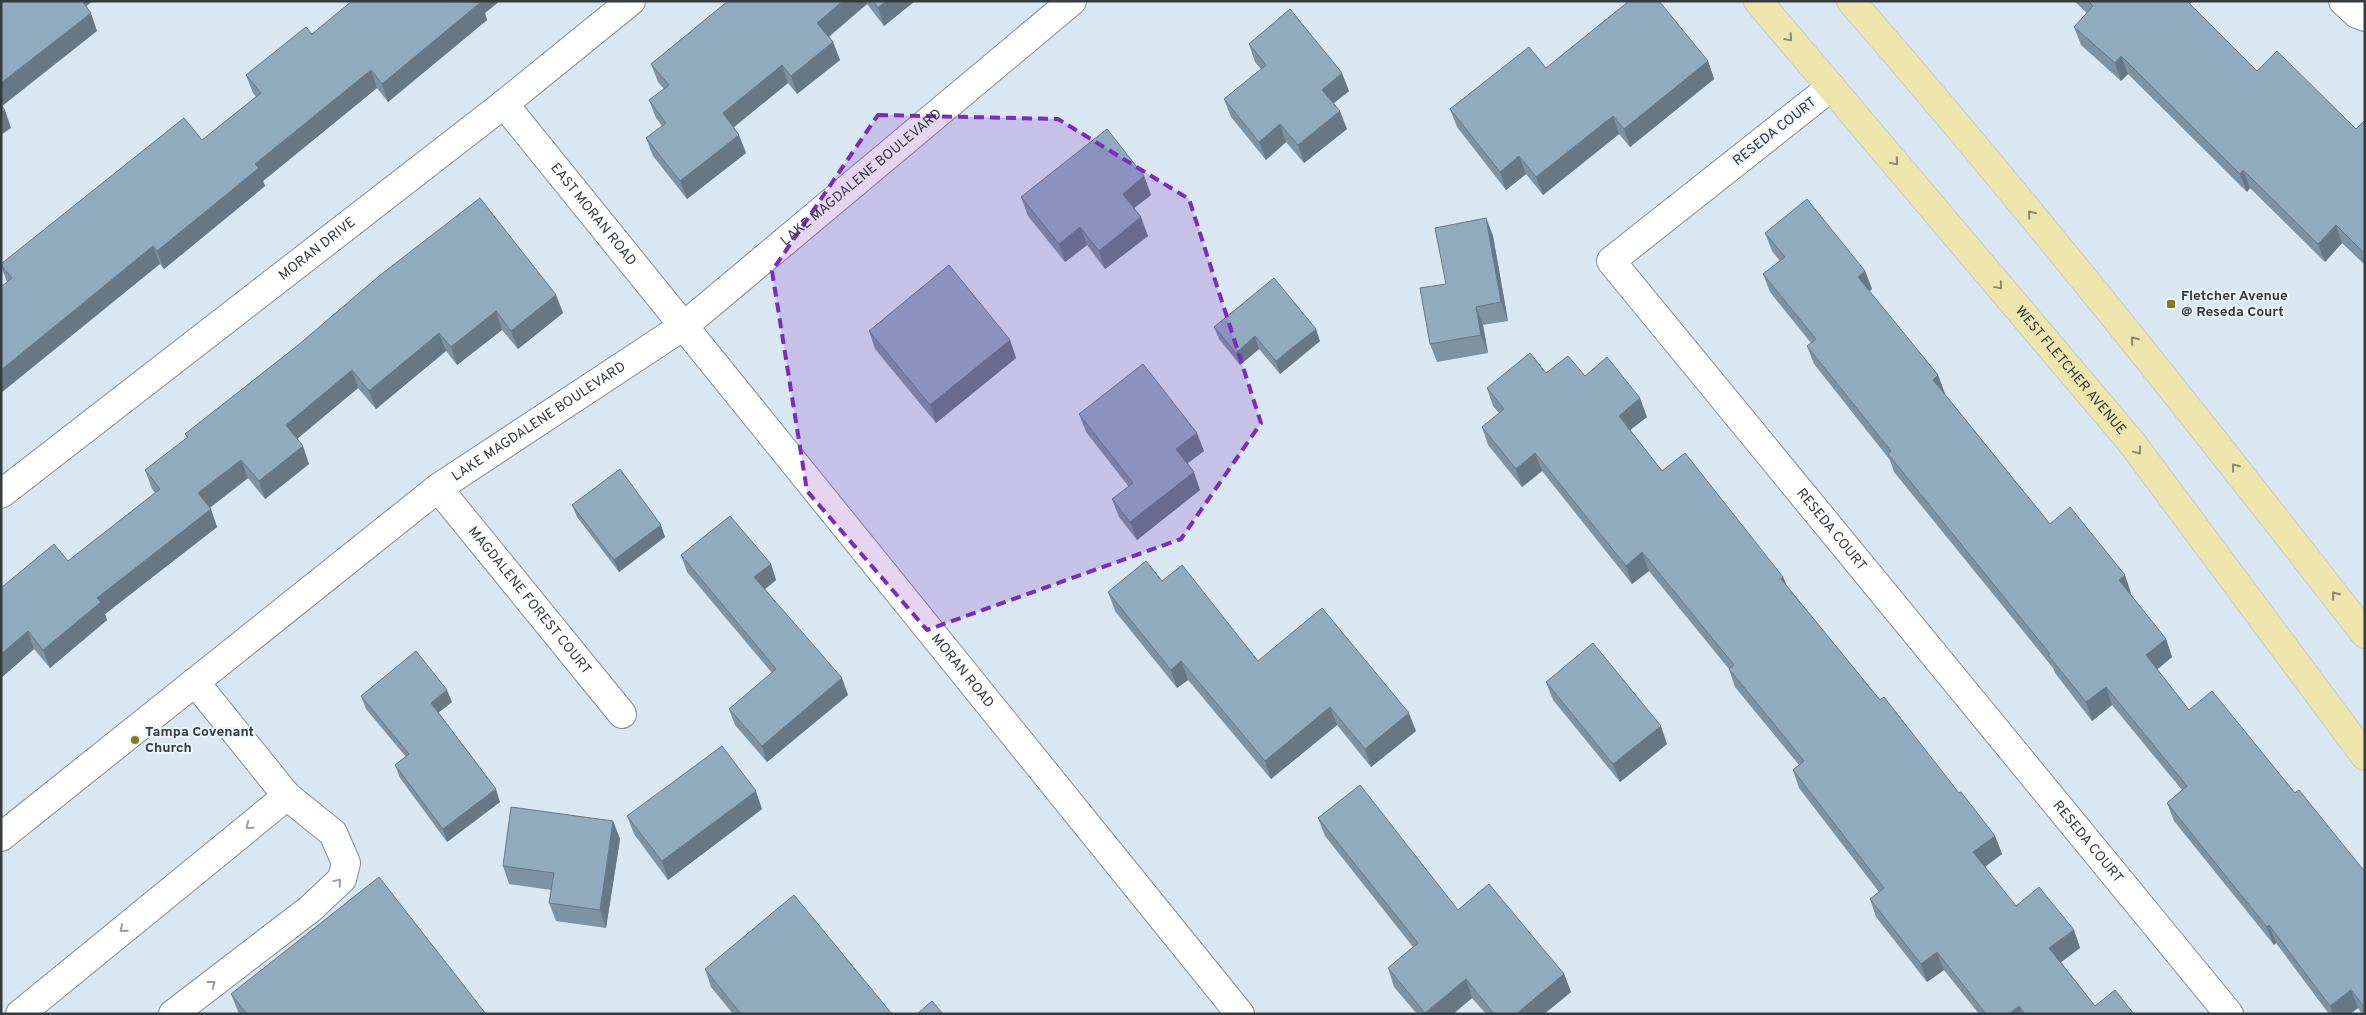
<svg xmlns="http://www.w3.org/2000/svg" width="2366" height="1015" font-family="Overpass,sans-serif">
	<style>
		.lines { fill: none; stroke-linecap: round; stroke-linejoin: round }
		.minor-casing { stroke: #808d97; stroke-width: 30 }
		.major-casing { stroke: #c6c8c9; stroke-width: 30 }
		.minor { stroke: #fff; stroke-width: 28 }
		.major { stroke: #eee5ac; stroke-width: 28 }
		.wall { fill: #7d93a3 }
		.shaded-wall { fill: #667885 }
		.building { fill: #91abbe; stroke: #667885 }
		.oneway { stroke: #888870 }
		.oneway2 { stroke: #9a9d9f }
		.marked { fill: #7b2cbf; fill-opacity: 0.2; stroke: #7b2cbf; stroke-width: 4; stroke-dasharray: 10 6; stroke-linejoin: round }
		.poi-dot { fill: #887a1f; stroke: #e9f4fd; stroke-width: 2 }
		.labels { text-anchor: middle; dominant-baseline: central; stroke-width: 4; stroke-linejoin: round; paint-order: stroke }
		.street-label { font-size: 14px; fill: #353b3f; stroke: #e9f4fd }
		.poi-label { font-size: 14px; font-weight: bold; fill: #353b3f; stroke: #e9f4fd; text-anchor: start }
	</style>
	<rect width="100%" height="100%" fill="#d9e7f2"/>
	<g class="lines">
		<g class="minor-casing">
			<g id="minor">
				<path d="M2343 1 2357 14 2365 17"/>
				<path id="s1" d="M1831 87 1611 261 2229 1014"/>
				<path id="s2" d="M504 104 1240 1014"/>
				<path id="s3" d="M438 488 622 714"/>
				<path id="s4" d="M1 494 504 104 631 1"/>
				<path id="s5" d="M1 837 438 488 685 325 1072 1"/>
				<path d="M20 1014 287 796"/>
				<path d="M173 1014 310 909 342 879 346 863 333 833 287 796 195 682"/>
			</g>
		</g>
		<g class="major-casing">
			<g id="major">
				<path id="s6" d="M1758 1 2132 443 2365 756"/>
				<path d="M1851 1C2029 206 2198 419 2365 634"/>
			</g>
		</g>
		<use href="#minor" class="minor"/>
		<use href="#major" class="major"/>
	</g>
	<g class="wall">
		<path d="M728 1H915L884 26 867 4 829 37 833 42 840 60 797 94 788 83 734 127 746 153 687 199 653 156 646 138 662 126 656 118 649 100 664 89 658 82 651 64Z"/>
		<path d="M2074 1H2193L2190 4 2257 71 2356 129 2365 120V265L2342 243 2325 262 2250 188 2247 192 2128 74 2121 81 2081 45 2074 27 2087 13Z"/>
		<path d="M485 13 487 20 388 102 377 88 263 181 265 186 164 269 160 264 7 282 1 266V264L202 140 256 97 253 93 246 75 312 34Z"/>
		<path d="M1249 44 1349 91 1333 103 1347 129 1304 163 1286 142 1266 160 1231 117 1224 99 1261 69 1255 62Z"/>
		<path d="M1708 61 1714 79 1630 147 1619 134 1543 195 1526 174 1506 190 1457 127 1450 109 1546 68Z"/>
		<path d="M1144 176 1151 195 1134 208 1148 236 1105 269 1087 245 1065 262 1028 216 1021 197Z"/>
		<path d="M1486 218 1493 236 1508 321 1483 325 1488 353 1437 362 1430 344 1446 284Z"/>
		<path d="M1765 233 1865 271 1872 289 1869 291 1938 375 1945 394 2050 524 2131 593 2130 594 2166 639 2172 657 2157 669 2189 710 2295 793 2365 872V1014H2362L2358 1008 2350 1014H2329L2276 943 2274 945 2174 821 2167 803 2182 790 2112 705 2092 721 2055 673 2053 668 1894 472 1890 460 1814 364 1807 346 1811 343 1770 292 1763 274 1780 261 1772 251Z"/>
		<path d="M556 295 563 313 518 349 502 330 457 365 446 351 376 409 358 388 297 439 309 464 265 499 248 478 210 508 217 527 105 614 107 620 50 668 34 649 1 678V588L68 561 155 493 152 489 145 470 187 438 185 434 297 346Z"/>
		<path d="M1214 327 1320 341 1280 374 1259 349 1240 365 1219 339Z"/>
		<path d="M869 331 1010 340 1016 358 936 423 875 349Z"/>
		<path d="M1546 373 1585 376 1647 417 1630 430 1662 471 1783 577 1787 586 1880 700 1995 836 2002 854 1985 867 2016 906 2074 930 2080 948 2061 962 2095 1006 2134 1014H1979L1944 970 1927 982 1876 917 1870 899 1879 892 1799 788 1793 770 1799 765 1735 687 1729 669 1649 571 1632 584 1542 471 1522 487 1488 445 1482 427 1499 413 1493 406 1487 388Z"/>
		<path d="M1079 414 1204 451 1187 464 1200 490 1137 540 1119 517 1112 499 1129 487 1086 432Z"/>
		<path d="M572 505 665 537 619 572 577 517Z"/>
		<path d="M681 555 771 564 776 580 765 589 848 695 767 762 735 725 729 709 772 673 687 572Z"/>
		<path d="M1162 581 1258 661 1416 731 1371 767 1337 725 1271 779 1188 680 1177 688 1115 611 1108 592Z"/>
		<path d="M1546 682 1667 744 1620 782 1553 700Z"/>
		<path d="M361 696 452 702 438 713 500 802 447 842 400 778 395 765 406 757 366 709Z"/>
		<path d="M762 809 668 880 634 834 627 816Z"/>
		<path d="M1318 818 1458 910 1564 974 1571 992 1544 1014H1486L1472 998 1453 1014H1417L1394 987 1388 968 1413 947 1325 836Z"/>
		<path d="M613 821 620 839 606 928 556 921 549 903 551 890 509 884 503 866Z"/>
		<path d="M705 969 892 1014H733L711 987Z"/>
		<path d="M231 994 486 1014H239Z"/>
	</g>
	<g class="shaded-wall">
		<path d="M78 1H93L81 10Z"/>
		<path d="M478 1H500L485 13 487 20 388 102 382 84Z"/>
		<path d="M843 1H866L867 4 823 41 817 23Z"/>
		<path d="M886 1H915L884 26 878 8Z"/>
		<path d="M91 13 97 31 1 107V83Z"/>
		<path d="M833 42 840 60 797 94 791 76Z"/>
		<path d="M2121 56 2128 74 2121 81 2115 63Z"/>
		<path d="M1708 61 1714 79 1630 147 1624 129Z"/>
		<path d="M782 65 788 83 729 131 723 113Z"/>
		<path d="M371 70 377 88 263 181 265 186 164 269 157 251 255 164Z"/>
		<path d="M1342 73 1349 91 1328 108 1322 90Z"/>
		<path d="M5 110 11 128 1 135V112Z"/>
		<path d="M1340 111 1347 129 1304 163 1298 145Z"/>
		<path d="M1613 116 1619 134 1543 195 1536 177Z"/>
		<path d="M1280 124 1286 142 1266 160 1259 142Z"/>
		<path d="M739 135 746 153 687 199 680 181Z"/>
		<path d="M1519 156 1526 174 1506 190 1500 172Z"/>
		<path d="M2243 170 2250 188 2247 192 2240 174Z"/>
		<path d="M1144 176 1151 195 1129 212 1123 194Z"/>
		<path d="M1141 217 1148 236 1105 269 1099 251Z"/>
		<path d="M1486 218 1493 236 1508 321 1501 302Z"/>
		<path d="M2336 225 2342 243 2325 262 2318 244Z"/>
		<path d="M1080 227 1087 245 1065 262 1059 244Z"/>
		<path d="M153 246 160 264 1 393V370Z"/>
		<path d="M1865 271 1872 289 1865 295 1858 277Z"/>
		<path d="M556 295 563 313 518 349 511 331Z"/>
		<path d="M1476 307 1483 325 1488 353 1481 335Z"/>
		<path d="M496 311 502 330 457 365 451 347Z"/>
		<path d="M1316 329 1320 341 1280 374 1276 361Z"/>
		<path d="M439 333 446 351 376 409 369 391Z"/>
		<path d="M1255 336 1259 349 1240 365 1236 353Z"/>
		<path d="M1010 340 1016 358 936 423 930 405Z"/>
		<path d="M352 370 358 388 292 443 286 425Z"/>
		<path d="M1938 375 1945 394 1933 380Z"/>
		<path d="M1640 398 1647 417 1625 434 1619 416Z"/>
		<path d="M1197 433 1204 451 1182 467 1176 449Z"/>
		<path d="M303 446 309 464 265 499 259 481Z"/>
		<path d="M1535 453 1542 471 1522 487 1516 469Z"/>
		<path d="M241 460 248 478 205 511 198 493Z"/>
		<path d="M1194 472 1200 490 1137 540 1130 522Z"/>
		<path d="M211 509 217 527 105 614 107 620 50 668 43 650 97 598Z"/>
		<path d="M661 525 665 537 619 572 614 560Z"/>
		<path d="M1642 552 1649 571 1632 584 1626 566Z"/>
		<path d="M771 564 776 580 760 593 754 577Z"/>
		<path d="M2125 575 2131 593 2125 598 2119 580Z"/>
		<path d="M1783 577 1790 595 1781 579Z"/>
		<path d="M28 631 34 649 1 678V654Z"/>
		<path d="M2166 639 2172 657 2153 673 2146 655Z"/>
		<path d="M1181 661 1188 680 1177 688 1171 670Z"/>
		<path d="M842 678 848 695 767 762 762 746Z"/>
		<path d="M2106 687 2112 705 2092 721 2086 702Z"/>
		<path d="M447 690 452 702 435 715 431 703Z"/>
		<path d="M1330 707 1337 725 1271 779 1265 761Z"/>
		<path d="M1409 713 1416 731 1371 767 1365 749Z"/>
		<path d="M1661 726 1667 744 1620 782 1613 764Z"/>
		<path d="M496 789 500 802 447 842 443 829Z"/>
		<path d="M756 791 762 809 668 880 662 861Z"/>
		<path d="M613 821 620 839 606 928 600 910Z"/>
		<path d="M1995 836 2002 854 1980 870 1973 852Z"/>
		<path d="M2269 925 2276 943 2274 945 2267 927Z"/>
		<path d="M2074 930 2080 948 2056 966 2049 948Z"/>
		<path d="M1937 952 1944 970 1927 982 1921 964Z"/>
		<path d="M1564 974 1571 992 1544 1014H1516Z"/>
		<path d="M1466 979 1472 998 1453 1014H1425Z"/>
		<path d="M2351 990 2358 1008 2350 1014H2333L2330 1006Z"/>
		<path d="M2019 1006 2022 1014H2009Z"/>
	</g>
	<g class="building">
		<path d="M1 1H82L91 13 1 83Z"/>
		<path d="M352 1 481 2 382 84 371 70 255 164 259 168 157 251 153 246 1 370V287L12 278 1 265V264L184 118 202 140 261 93 246 75 306 27 312 34Z"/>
		<path d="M728 1H843L817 23 833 42 791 76 782 65 723 113 739 135 680 181 646 138 666 123 649 100 669 85 651 64Z"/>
		<path d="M873 1H886L878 8Z"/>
		<path d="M1629 1H1659L1708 61 1624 129 1613 116 1536 177 1519 156 1500 172 1450 109 1529 47 1546 68Z"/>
		<path d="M2088 1H2187L2257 71 2277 51 2356 129 2365 120V254L2336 225 2318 244 2243 170 2240 174 2121 56 2115 63 2074 27 2093 6Z"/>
		<path d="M1290 9 1342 73 1322 90 1340 111 1298 145 1280 124 1259 142 1224 99 1266 65 1249 44Z"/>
		<path d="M1 105 5 110 1 112Z"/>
		<path d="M1107 129 1144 176 1123 194 1141 217 1099 251 1080 227 1059 244 1021 197Z"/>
		<path d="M480 198 556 295 511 331 496 311 451 347 439 333 369 391 352 370 286 425 303 446 259 481 241 460 198 493 211 509 97 598 101 602 43 650 28 631 1 654V588L54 544 68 561 160 489 145 470 188 437 185 434 297 346 379 276Z"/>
		<path d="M1807 199 1865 271 1858 277 1938 375 1933 380 2050 524 2070 507 2125 575 2119 580 2166 639 2146 655 2189 710 2212 691 2295 793 2299 790 2365 872V1008L2351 990 2330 1006 2269 925 2267 927 2167 803 2187 786 2106 687 2086 702 2048 655 2050 654 1888 454 1891 451 1807 346 1816 339 1763 274 1785 257 1765 233Z"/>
		<path d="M1486 218 1501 302 1476 307 1481 335 1430 344 1420 288 1446 284 1435 228Z"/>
		<path d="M949 265 1010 340 930 405 869 331Z"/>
		<path d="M1274 278 1316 329 1276 361 1255 336 1236 353 1214 327Z"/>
		<path d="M1530 353 1546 373 1568 356 1585 376 1607 357 1640 398 1619 416 1662 471 1685 453 1783 577 1781 579 1880 700 1884 697 1959 793 1961 792 1995 836 1973 852 2016 906 2039 887 2074 930 2049 948 2095 1006 2115 990 2134 1014H2025L2019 1006 2009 1014H1986L1937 952 1921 964 1870 899 1884 888 1793 770 1804 761 1729 669 1734 665 1642 552 1626 566 1535 453 1516 469 1482 427 1504 409 1487 388Z"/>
		<path d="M1143 364 1197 433 1176 449 1194 472 1130 522 1112 499 1133 483 1079 414Z"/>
		<path d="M620 469 661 525 614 560 572 505Z"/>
		<path d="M730 516 771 564 754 577 842 678 762 746 729 709 776 669 681 555Z"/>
		<path d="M1146 561 1162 581 1182 565 1258 661 1322 608 1409 713 1365 749 1330 707 1265 761 1181 661 1171 670 1108 592Z"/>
		<path d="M1593 643 1661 726 1613 764 1546 682Z"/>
		<path d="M416 651 447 690 431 703 496 789 443 829 395 765 409 754 361 696Z"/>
		<path d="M722 746 756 791 662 861 627 816Z"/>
		<path d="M1360 785 1458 910 1489 884 1564 974 1516 1014H1494L1466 979 1425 1013 1388 968 1418 943 1318 818Z"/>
		<path d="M511 807 613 821 600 910 549 903 554 873 503 866Z"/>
		<path d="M379 877 486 1014H247L231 994Z"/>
		<path d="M794 895 892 1014H741L705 969Z"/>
		<path d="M932 1001 943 1014H917Z"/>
	</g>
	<defs><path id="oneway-chevron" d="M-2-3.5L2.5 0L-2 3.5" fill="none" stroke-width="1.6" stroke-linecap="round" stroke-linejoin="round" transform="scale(1.25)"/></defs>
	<g class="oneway">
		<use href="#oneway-chevron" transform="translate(1789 38) rotate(49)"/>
		<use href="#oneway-chevron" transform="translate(1895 162) rotate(50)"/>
		<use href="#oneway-chevron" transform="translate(2031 214) rotate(-129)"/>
		<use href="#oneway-chevron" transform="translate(1999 286) rotate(50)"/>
		<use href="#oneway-chevron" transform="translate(2134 340) rotate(-129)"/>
		<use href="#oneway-chevron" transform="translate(2138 451) rotate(53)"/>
		<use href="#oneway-chevron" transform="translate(2235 467) rotate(-128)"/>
		<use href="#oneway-chevron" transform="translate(2335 595) rotate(-128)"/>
	</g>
	<g class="oneway2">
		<use href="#oneway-chevron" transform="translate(249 826) rotate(141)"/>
		<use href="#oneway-chevron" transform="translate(338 882) rotate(-50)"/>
		<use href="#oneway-chevron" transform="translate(123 929) rotate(141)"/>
		<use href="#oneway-chevron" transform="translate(212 984) rotate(-37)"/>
	</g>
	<path class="marked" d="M878 115 1058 119 1189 199 1261 423 1181 539 927 630 807 491 772 271Z"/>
	<g class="poi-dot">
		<rect x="2166" y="299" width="10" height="10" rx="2.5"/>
		<circle cx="135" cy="740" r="5"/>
	</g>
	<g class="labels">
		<g class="street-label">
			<text transform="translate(1775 132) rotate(-38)">RESEDA COURT</text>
			<text stroke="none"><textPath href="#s5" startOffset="1085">LAKE MAGDALENE BOULEVARD</textPath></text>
			<text stroke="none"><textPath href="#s2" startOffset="142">EAST MORAN ROAD</textPath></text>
			<text stroke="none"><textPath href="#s4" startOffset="400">MORAN DRIVE</textPath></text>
			<text stroke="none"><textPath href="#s6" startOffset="484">WEST FLETCHER AVENUE</textPath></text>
			<text stroke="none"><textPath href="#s5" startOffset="680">LAKE MAGDALENE BOULEVARD</textPath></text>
			<text stroke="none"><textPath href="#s1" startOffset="628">RESEDA COURT</textPath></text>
			<text stroke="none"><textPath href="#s3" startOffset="145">MAGDALENE FOREST COURT</textPath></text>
			<text stroke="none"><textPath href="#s2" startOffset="729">MORAN ROAD</textPath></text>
			<text stroke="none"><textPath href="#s1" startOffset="1032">RESEDA COURT</textPath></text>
		</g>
		<g class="poi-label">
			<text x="2181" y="296">Fletcher Avenue<tspan x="2181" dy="16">@ Reseda Court</tspan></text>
			<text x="145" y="732">Tampa Covenant<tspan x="145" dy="16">Church</tspan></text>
		</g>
	</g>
	<rect width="2366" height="1015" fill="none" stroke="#353b3f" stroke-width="5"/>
</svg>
